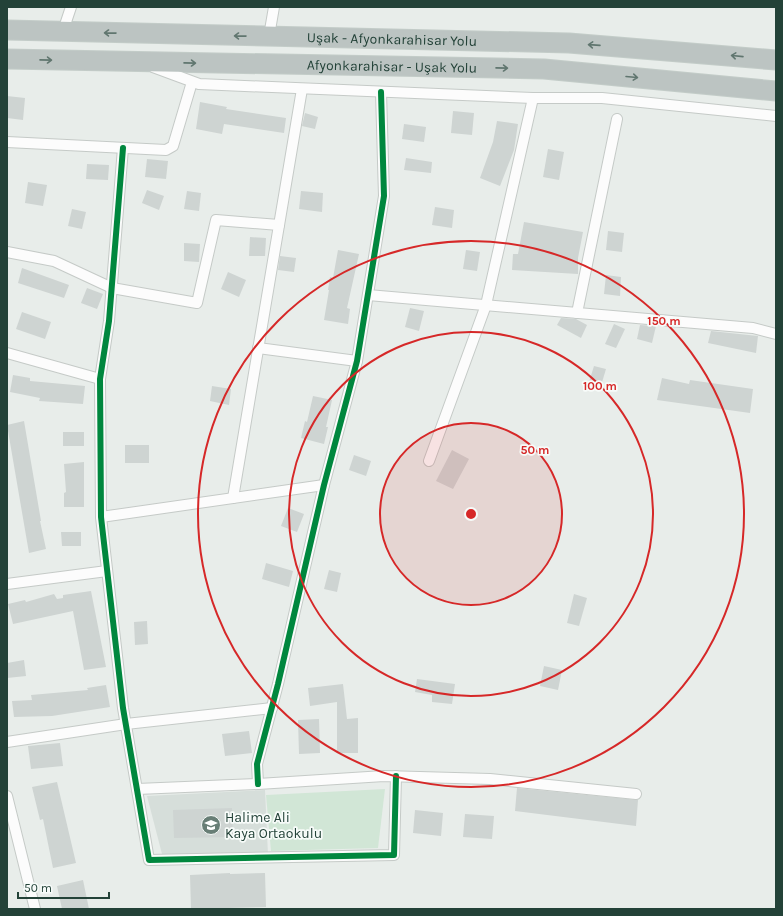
<svg xmlns="http://www.w3.org/2000/svg" width="783" height="916" font-family="Karla,sans-serif">
	<style>
		.built { fill: #d6deda }
		.green { fill: #d1e6d6 }
		.building { fill: #ced4d2 }
		.lines { fill: none; stroke-linecap: round; stroke-linejoin: round }
		.street-casing { stroke: #c5cac7; stroke-width: 12 }
		.highway-casing { stroke: #c3ccc8; stroke-width: 21 }
		.street { stroke: #fcfcfc; stroke-width: 10 }
		.highway { stroke: #bcc4c2; stroke-width: 19 }
		.cycleway-casing { stroke: #f7fbf9; stroke-width: 8 }
		.cycleway { stroke: #00873e; stroke-width: 6 }
		.oneway { stroke: #60766f }
		.ring { fill: none; stroke: #d62828; stroke-width: 2 }
		.labels { text-anchor: middle; dominant-baseline: central; stroke-width: 3.5; stroke-linejoin: round; paint-order: stroke }
		.street-label { font-size: 14px; fill: #234238; stroke: #f7fbf9 }
		.poi-label { font-size: 14px; fill: #234238; stroke: #f7fbf9; text-anchor: start }
		.centre { fill: #d62828; stroke: #f7fbf9; stroke-width: 2 }
		.ring-label { font-size: 12px; text-anchor: middle; font-weight: bold; fill: #d62828; stroke: #f7fbf9; stroke-width: 3.5; stroke-linejoin: round; paint-order: stroke }
	</style>
	<rect width="100%" height="100%" fill="#e8edea"/>
	<path class="built" d="M265 790 268 855 162 854 147 796Z"/>
	<path class="green" d="M385 789 378 848 271 851 266 795Z"/>
	<g class="building">
		<path d="M7 96 25 98 23 120 7 118Z"/>
		<path d="M200 102 227 107 226 109 286 118 284 133 224 124 222 134 196 129Z"/>
		<path d="M453 111 474 113 472 135 451 133Z"/>
		<path d="M305 113 318 117 315 129 302 126Z"/>
		<path d="M497 121 518 124 514 150 500 186 480 178 493 142Z"/>
		<path d="M404 124 426 127 424 142 402 139Z"/>
		<path d="M548 149 564 152 559 180 543 177Z"/>
		<path d="M406 158 432 162 431 173 404 170Z"/>
		<path d="M147 159 168 161 166 179 145 177Z"/>
		<path d="M87 164 109 165 108 180 86 179Z"/>
		<path d="M28 182 47 185 43 206 25 203Z"/>
		<path d="M147 190 164 196 159 210 142 203Z"/>
		<path d="M187 191 201 193 199 211 184 209Z"/>
		<path d="M301 191 323 193 322 212 299 209Z"/>
		<path d="M435 207 454 210 452 228 432 225Z"/>
		<path d="M72 209 86 212 82 229 68 226Z"/>
		<path d="M524 222 583 232 578 258V274L512 270 513 254H518Z"/>
		<path d="M608 231 624 233 622 252 606 250Z"/>
		<path d="M250 237 266 238 265 256H249Z"/>
		<path d="M184 243 200 244 199 262 184 261Z"/>
		<path d="M338 250 359 254 347 308 350 309 348 324 324 320 329 290H328L330 277 333 278Z"/>
		<path d="M466 250 480 252 477 271 463 269Z"/>
		<path d="M280 256 296 258 294 272 278 270Z"/>
		<path d="M22 268 69 285 64 298 18 283Z"/>
		<path d="M228 272 246 280 239 297 221 289Z"/>
		<path d="M606 275 621 277 620 296 604 294Z"/>
		<path d="M87 288 103 294 97 309 81 303Z"/>
		<path d="M410 308 424 311 419 331 405 327Z"/>
		<path d="M22 312 51 322 45 339 16 329Z"/>
		<path d="M561 318 576 319 587 325 581 338 557 325Z"/>
		<path d="M614 324 625 329 616 348 605 344Z"/>
		<path d="M640 325 656 326 652 343 637 339Z"/>
		<path d="M711 331 758 336 756 353 708 343Z"/>
		<path d="M594 366 606 369 600 389 588 385Z"/>
		<path d="M13 375 30 378V381L85 386 83 404 39 401 40 398 10 392Z"/>
		<path d="M662 378 689 384 690 380 753 389 750 413 657 400Z"/>
		<path d="M212 386 231 389 229 405 210 401Z"/>
		<path d="M313 396 332 400 326 427H328L324 444 301 438 305 421 307 422Z"/>
		<path d="M24 421 41 521H40L46 549 29 553 7 425Z"/>
		<rect x="63" y="432" width="21" height="14"/>
		<rect x="125" y="445" width="24" height="18"/>
		<path d="M452 450 469 459 453 489 436 481Z"/>
		<path d="M354 455 371 461 366 476 349 470Z"/>
		<path d="M84 462V507H64V493L66 492 64 464Z"/>
		<path d="M288 508 304 514 297 532 281 526Z"/>
		<path d="M61 532H81V546H62Z"/>
		<path d="M266 563 293 571 289 587 262 579Z"/>
		<path d="M329 570 341 573 337 592 324 589Z"/>
		<path d="M91 591 106 667 84 670 73 611 13 624 8 604 25 600 26 602 54 594 57 599 63 598V595Z"/>
		<path d="M574 594 587 598 579 626 567 623Z"/>
		<path d="M147 621 148 644 135 645 134 622Z"/>
		<path d="M24 660 26 676 7 678V663Z"/>
		<path d="M544 666 562 670 558 690 540 686Z"/>
		<path d="M417 679 455 684 452 704 432 702V695L415 692Z"/>
		<path d="M343 684 347 719 358 718V753H337V702L310 706 308 688Z"/>
		<path d="M106 685 110 707 52 716 14 717 12 701 32 700 31 695 88 690 87 688Z"/>
		<path d="M319 719 320 753 299 754 298 720Z"/>
		<path d="M249 731 252 753 225 756 222 734Z"/>
		<path d="M60 743 63 766 31 769 28 746Z"/>
		<path d="M57 782 76 863 53 868 43 819 40 820 32 787Z"/>
		<path d="M517 788 638 800 636 826 515 811Z"/>
		<path d="M232 808 233 837 174 838 173 810Z"/>
		<path d="M415 810 443 813 441 836 413 833Z"/>
		<path d="M465 814 494 816 492 839 463 837Z"/>
		<path d="M230 873V874L265 873 266 907 191 909 190 875Z"/>
		<path d="M83 880 89 909H62L57 886Z"/>
	</g>
	<g class="lines">
		<g class="street-casing">
			<g id="street">
				<path d="M63 31 71 7"/>
				<path d="M269 36 274 7"/>
				<path d="M153 67 199 84 533 98H602L776 116"/>
				<path d="M7 142 166 150 173 146 192 82"/>
				<path d="M123 148 109 321 100 379 101 517 123 708 149 860 394 855 396 776"/>
				<path d="M7 252 54 261 112 288 197 303 216 220 279 225"/>
				<path d="M368 295 753 328 776 334"/>
				<path d="M577 313 617 119"/>
				<path d="M258 348 357 361"/>
				<path d="M7 353 100 379"/>
				<path d="M429 461 486 305 533 98"/>
				<path d="M233 498 302 89"/>
				<path d="M101 517 324 485"/>
				<path d="M7 584 107 571"/>
				<path d="M7 742 126 724 272 708"/>
				<path d="M258 784 257 764 278 684 324 485 357 361 384 196 381 92"/>
				<path d="M137 789 258 784 384 776 490 779 636 794"/>
				<path d="M7 796 35 909"/>
			</g>
		</g>
		<g class="highway-casing">
			<g id="highway">
				<path id="s1" d="M7 30 569 43 776 60"/>
				<path id="s2" d="M7 59 544 69 776 91"/>
			</g>
		</g>
		<use href="#street" class="street"/>
		<use href="#highway" class="highway"/>
		<g class="cycleway-casing">
			<g id="cycleway">
				<path d="M123 148 109 321 100 379 101 517 123 708 149 860 394 855 396 776"/>
				<path d="M258 784 257 764 278 684 324 485 357 361 384 196 381 92"/>
			</g>
		</g>
		<use href="#cycleway" class="cycleway"/>
	</g>
	<defs><path id="oneway-shaft" d="M-6 0H5M1.5-3L5.5 0L1.5 3" fill="none" stroke-width="1.6" stroke-linecap="round" stroke-linejoin="round"/></defs>
	<g class="oneway">
		<use href="#oneway-shaft" transform="translate(110 33) rotate(-179)"/>
		<use href="#oneway-shaft" transform="translate(240 36) rotate(-179)"/>
		<use href="#oneway-shaft" transform="translate(594 45) rotate(-176)"/>
		<use href="#oneway-shaft" transform="translate(737 56) rotate(-174)"/>
		<use href="#oneway-shaft" transform="translate(46 60) rotate(1)"/>
		<use href="#oneway-shaft" transform="translate(190 63) rotate(1)"/>
		<use href="#oneway-shaft" transform="translate(502 68) rotate(1)"/>
		<use href="#oneway-shaft" transform="translate(632 77) rotate(5)"/>
	</g>
	<circle cx="471" cy="514" r="91" fill="#d62828" fill-opacity=".12"/>
	<g class="ring">
		<circle cx="471" cy="514" r="91"/>
		<circle cx="471" cy="514" r="182"/>
		<circle cx="471" cy="514" r="273"/>
	</g>
	<defs>
		<g id="school-disc" transform="scale(1)"><circle r="9.5" fill="#687e76" stroke="#f7fbf9"/><path d="M0-5L7-2L0 1L-7-2ZM-4 1L0 2.5L4 1V4Q0 6-4 4Z" fill="#fff"/></g>
	</defs>
	<g fill-rule="evenodd">
		<use href="#school-disc" x="211" y="825"/>
	</g>
	<g class="labels">
		<g class="street-label">
			<text stroke="none"><textPath href="#s1" startOffset="385">Uşak - Afyonkarahisar Yolu</textPath></text>
			<text stroke="none"><textPath href="#s2" startOffset="385">Afyonkarahisar - Uşak Yolu</textPath></text>
		</g>
		<g class="poi-label">
			<text x="225" y="817">Halime Ali<tspan x="225" dy="16">Kaya Ortaokulu</tspan></text>
		</g>
	</g>
	<circle cx="471" cy="514" r="6" class="centre"/>
	<g class="ring-label">
		<text x="664" y="325">150 m</text>
		<text x="600" y="390">100 m</text>
		<text x="535" y="454">50 m</text>
	</g>
	<rect width="783" height="916" fill="none" stroke="#234238" stroke-width="16"/>
	<path d="M18 892v6h91v-6" fill="none" stroke="#234238" stroke-width="2"/>
	<text x="24" y="892" font-size="12" fill="#234238" stroke="#f7fbf9" stroke-width="3" paint-order="stroke">50 m</text>
</svg>
